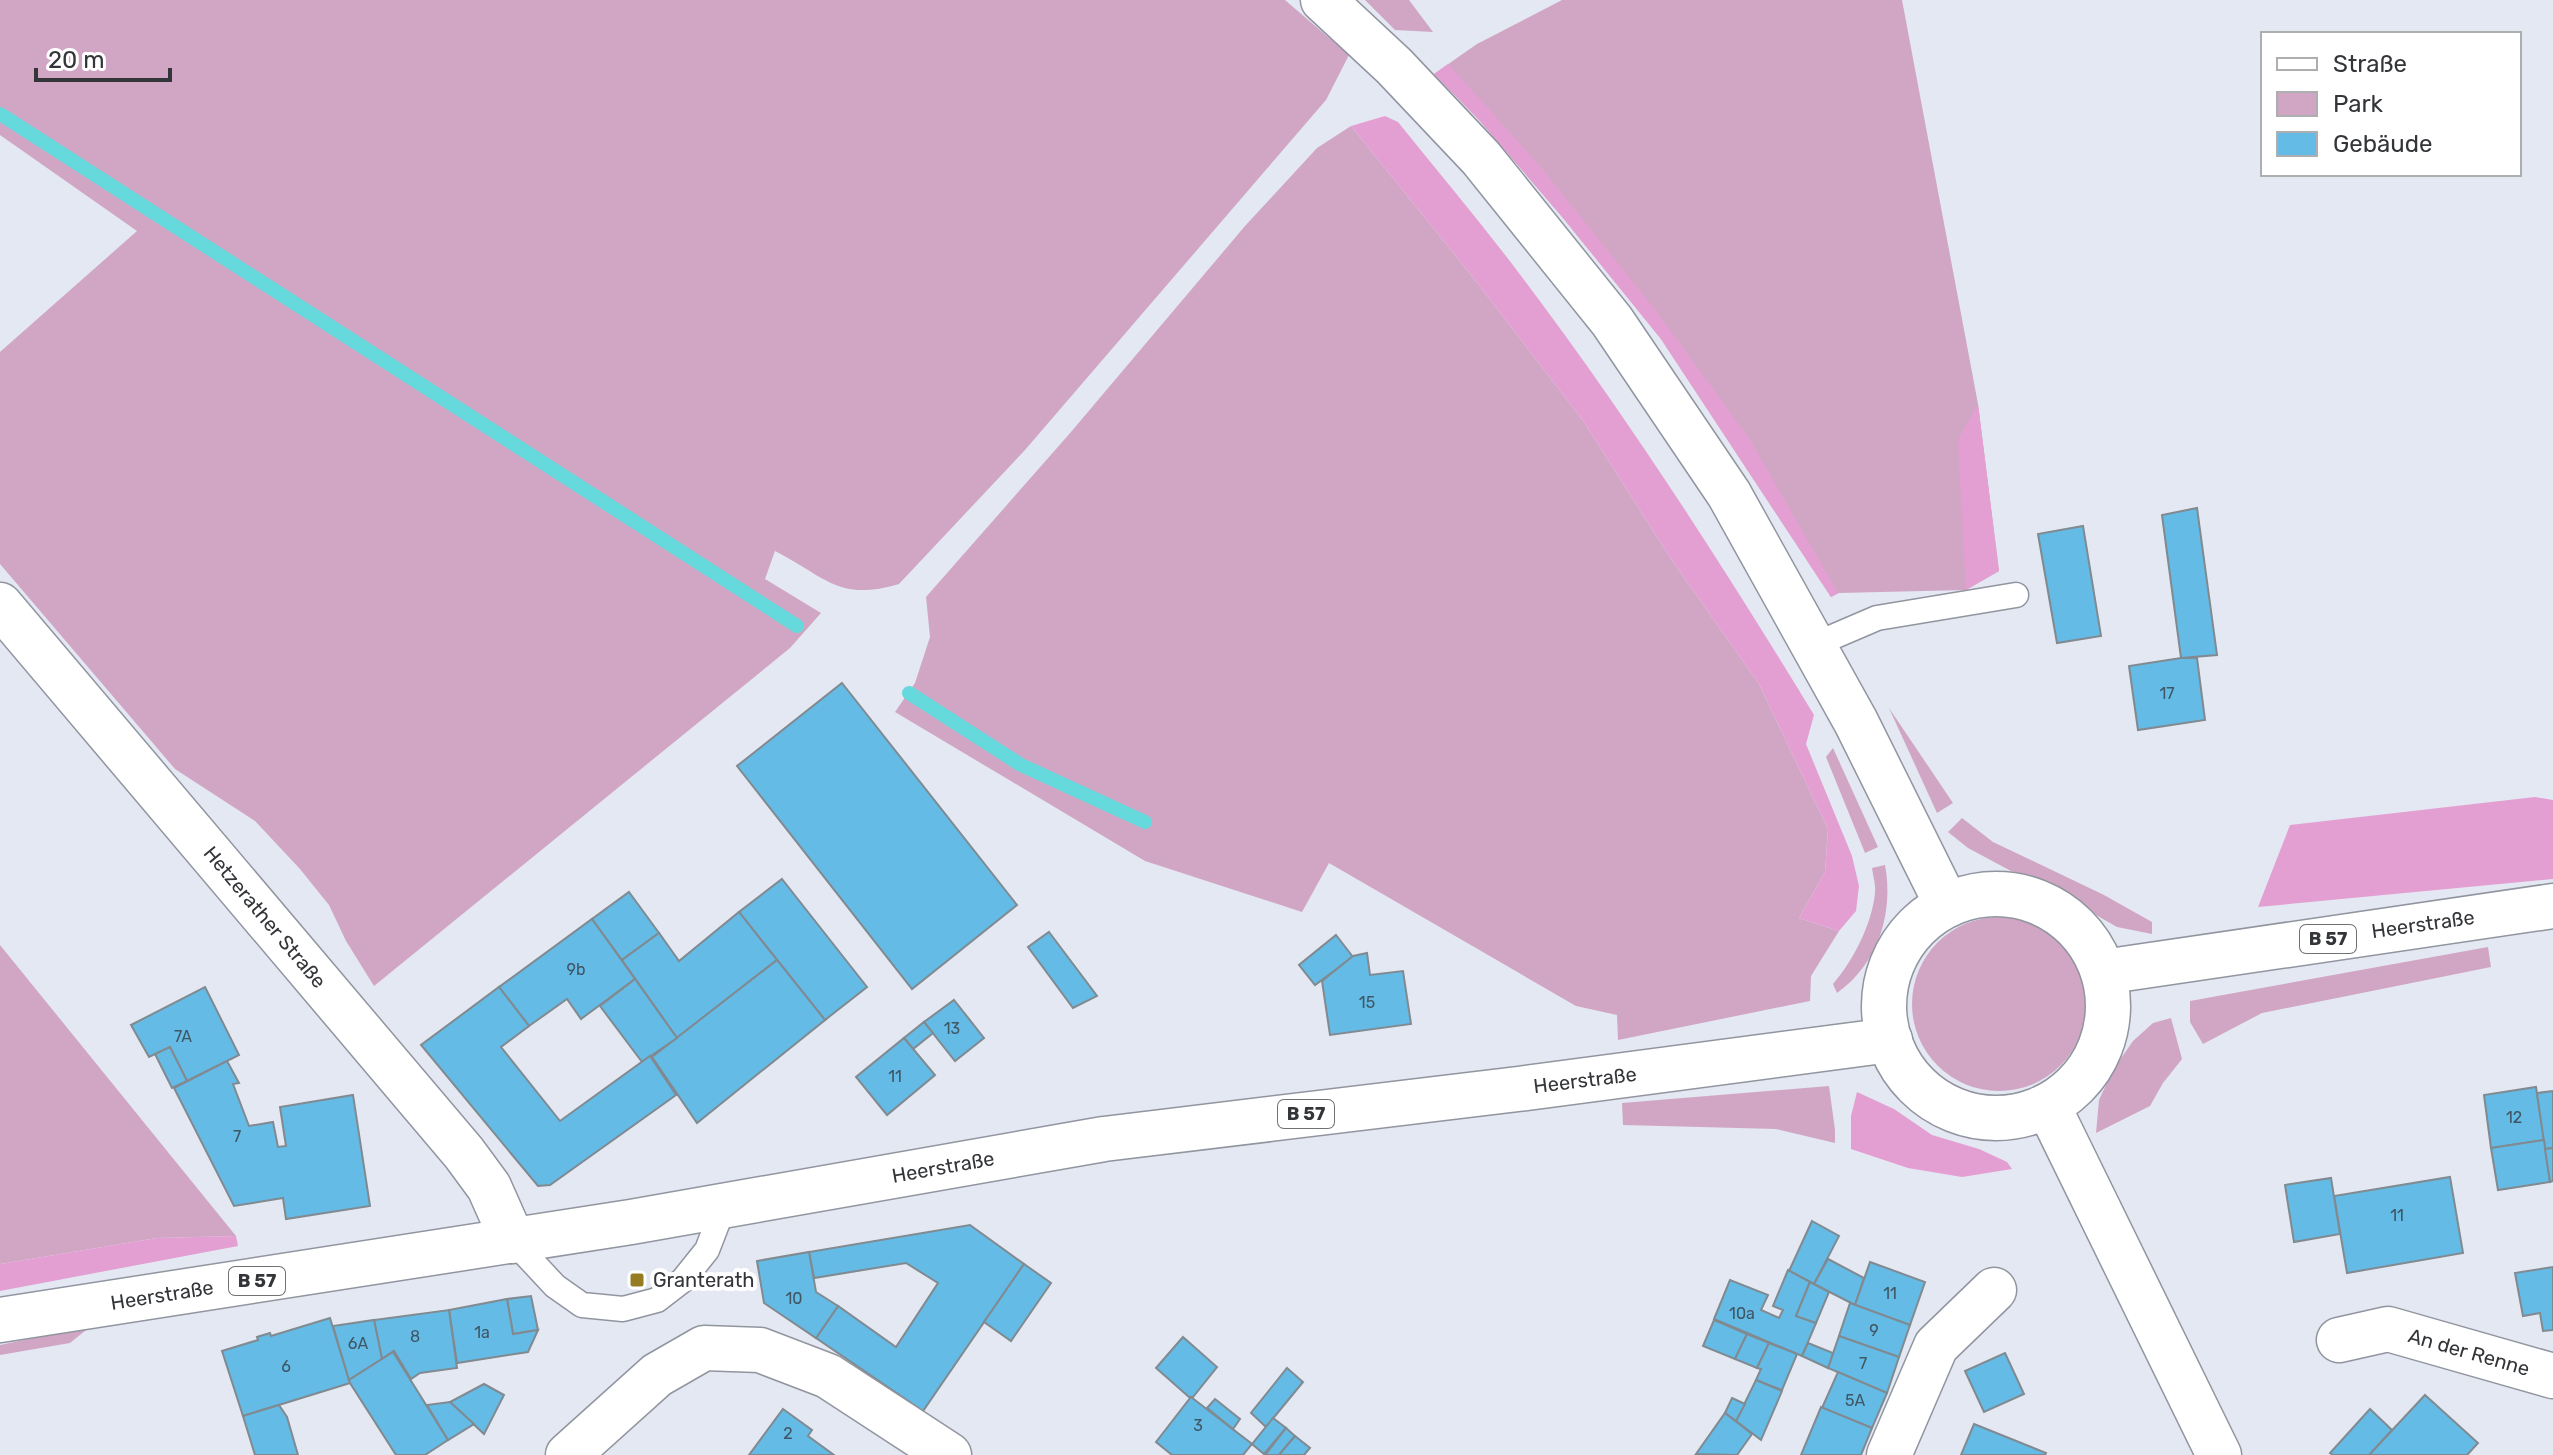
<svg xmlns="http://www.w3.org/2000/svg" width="2553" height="1455" font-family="Rubik,sans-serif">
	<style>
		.green { fill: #d1a6c5 }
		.forest { fill: #e49fd2 }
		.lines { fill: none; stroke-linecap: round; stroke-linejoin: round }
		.stream { stroke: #65d9db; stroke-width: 14 }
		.building { fill: #64bbe6; stroke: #808a90; stroke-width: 2 }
		.service-casing { stroke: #91959f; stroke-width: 27 }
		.minor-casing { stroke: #91959f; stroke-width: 47 }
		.tertiary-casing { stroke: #91959f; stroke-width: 47 }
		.primary-casing { stroke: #91959f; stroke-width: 47 }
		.service { stroke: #fff; stroke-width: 24 }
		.minor { stroke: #fff; stroke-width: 44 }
		.tertiary { stroke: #fff; stroke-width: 44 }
		.primary { stroke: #fff; stroke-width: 44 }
		.poi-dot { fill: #957c23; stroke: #fff; stroke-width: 3 }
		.labels { text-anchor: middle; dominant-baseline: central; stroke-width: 8; stroke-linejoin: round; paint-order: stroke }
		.number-label { font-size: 16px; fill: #3f5664 }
		.shield { fill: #fff; stroke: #707274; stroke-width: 2 }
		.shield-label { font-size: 18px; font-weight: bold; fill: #333539 }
		.street-label { font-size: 20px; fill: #333539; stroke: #fff }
		.poi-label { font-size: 20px; fill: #333539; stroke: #fff; text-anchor: start }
	</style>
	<rect width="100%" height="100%" fill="#e3e8f2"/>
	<g class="green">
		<path d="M0 0H1285L1349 55 1326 100 1025 450 899 584C838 602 826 577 775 551L765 579 821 613 790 648 374 986 346 941 329 905 300 869 255 821 175 769 0 564V352L137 231 0 135Z"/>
		<path d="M1365 0H1409L1433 32 1395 30Z"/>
		<path d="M1562 0H1902L1978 404 1999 571 1966 590 1839 593 1831 597 1661 339 1563 218 1479 120 1434 74 1477 44Z"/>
		<path d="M1351 126 1475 280 1584 422 1671 559 1759 684 1828 829 1825 872 1799 918 1839 931 1811 976 1810 1001 1618 1040 1617 1015 1576 1006 1329 863 1302 912 1145 861 895 712 915 683 930 637 926 597 1071 432 1245 226 1317 148Z"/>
		<path d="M1889 708 1953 803 1937 813Z"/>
		<path d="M1833 748 1878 847 1865 853 1826 757Z"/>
		<path d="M1962 818 1993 842 2104 895 2152 922V934L2117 927 2096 915 2076 897 2048 881 2011 871 1968 848 1948 832Z"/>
		<path d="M1885 865C1894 913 1878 964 1837 993L1833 984C1853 961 1872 924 1875 893 1876 885 1873 876 1872 868Z"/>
		<circle cx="1999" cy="1004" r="87"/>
		<path d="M0 945 236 1236 157 1238 0 1264Z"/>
		<path d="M2488 947 2491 967 2262 1013 2203 1044 2190 1022V1001Z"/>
		<path d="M2171 1018 2182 1059 2163 1083 2150 1106 2096 1133 2099 1100 2113 1070 2133 1041 2153 1023Z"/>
		<path d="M1829 1086 1835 1130V1143L1776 1129 1623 1125 1622 1103Z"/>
		<path d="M91 1326 70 1343 0 1355V1345Z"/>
	</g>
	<g class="forest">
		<path d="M1448 64 1539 165 1653 307 1749 438 1838 593 1831 597 1661 339 1563 218 1479 120 1434 74Z"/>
		<path d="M1385 116 1398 122C1435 168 1473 213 1509 260 1620 405 1719 559 1814 715L1806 744 1852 856 1859 886 1856 911 1839 931 1799 918 1825 872 1828 829 1759 684 1671 559 1584 422 1475 280 1351 126Z"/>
		<path d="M1978 404 1999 571 1966 590 1958 440Z"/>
		<path d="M2535 797 2553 800V879L2258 907 2290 825Z"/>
		<path d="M1857 1092 1894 1109 1932 1135 1979 1149 2007 1162 2012 1169 1962 1177 1908 1168 1851 1149V1116Z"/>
		<path d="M236 1236 238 1246 0 1291V1264L157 1238Z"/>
	</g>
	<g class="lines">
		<g class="stream">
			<path d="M0 114 797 626"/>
			<path d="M909 693 1021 765 1145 822"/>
		</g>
	</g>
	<g class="building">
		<path d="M2197 508 2217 655 2181 658 2162 515Z"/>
		<path d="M2083 526 2101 636 2057 643 2038 534Z"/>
		<path d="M2181 658H2197L2205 720 2138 730 2129 666Z"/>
		<path d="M842 683 1017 905 912 989 737 766Z"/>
		<path d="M782 879 867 987 825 1020 739 912Z"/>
		<path d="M629 892 659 933 622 960 592 919Z"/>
		<path d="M739 912 777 960 677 1038 622 960 659 933 679 961Z"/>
		<path d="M592 919 635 979 581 1019 567 999 529 1026 499 987Z"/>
		<path d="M1049 932 1097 996 1073 1008 1028 947Z"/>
		<path d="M1336 935 1353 957 1315 985 1299 965Z"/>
		<path d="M1367 953 1370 975 1403 971 1411 1024 1330 1035 1322 981 1353 956Z"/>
		<path d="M777 960 825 1020 697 1123 652 1057Z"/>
		<path d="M635 979 677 1038 642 1062 600 1006Z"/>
		<path d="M205 987 239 1055 187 1081 170 1047 149 1057 131 1025Z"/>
		<path d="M499 987 529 1026 501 1047 560 1121 650 1056 676 1095 550 1185 538 1186 421 1045Z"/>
		<path d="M954 1000 984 1038 955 1061 924 1022Z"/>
		<path d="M924 1022 933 1033 913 1049 904 1038Z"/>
		<path d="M904 1038 935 1075 887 1115 856 1077Z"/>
		<path d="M170 1047 187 1081 172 1088 155 1054Z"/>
		<path d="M227 1061 239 1083 233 1084 249 1126 273 1122 278 1147 286 1146 280 1107 353 1095 370 1206 286 1219 283 1198 234 1206 174 1088Z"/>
		<path d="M2536 1087 2544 1140 2491 1148 2484 1095Z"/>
		<path d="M2553 1091V1148L2545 1149 2537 1093Z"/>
		<path d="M2544 1140 2550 1182 2498 1190 2491 1148Z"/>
		<path d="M2553 1148V1181L2550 1182 2545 1149Z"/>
		<path d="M2450 1177 2463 1253 2347 1273 2334 1196Z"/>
		<path d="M2331 1178 2340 1234 2294 1242 2285 1185Z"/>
		<path d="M1812 1221 1839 1236 1814 1284 1789 1271Z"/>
		<path d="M970 1225 1024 1264 923 1411 816 1338 838 1306 896 1347 938 1283 906 1263 814 1278 809 1252Z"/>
		<path d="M809 1252 816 1292 838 1306 816 1338 764 1303 757 1261Z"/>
		<path d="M1828 1259 1864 1278 1855 1305 1814 1284Z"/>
		<path d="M1870 1262 1925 1282 1910 1325 1855 1305Z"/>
		<path d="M1024 1264 1051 1283 1011 1341 984 1322Z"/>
		<path d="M2553 1267V1330L2543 1331 2540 1313 2523 1316 2515 1273Z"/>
		<path d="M1788 1270 1810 1282 1796 1316 1816 1323 1802 1356 1714 1319 1730 1280 1768 1295 1761 1310 1779 1318 1783 1310 1773 1306Z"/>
		<path d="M1810 1282 1829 1292 1816 1323 1796 1316Z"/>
		<path d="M531 1296 538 1330 513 1334 507 1299Z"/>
		<path d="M507 1299 513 1334 538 1330 528 1352 457 1363 449 1310Z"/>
		<path d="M1850 1303 1910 1325 1899 1357 1839 1336Z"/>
		<path d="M449 1310 457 1368 420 1373 411 1379 394 1351 382 1359 374 1320Z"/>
		<path d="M330 1318 350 1383 243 1416 222 1351 258 1340 257 1337 270 1333 271 1336Z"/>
		<path d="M374 1320 382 1359 349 1380 333 1326Z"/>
		<path d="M1714 1320 1747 1334 1735 1359 1703 1346Z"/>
		<path d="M1747 1334 1769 1343 1757 1368 1735 1359Z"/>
		<path d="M1839 1336 1899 1357 1887 1393 1828 1368Z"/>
		<path d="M1183 1337 1217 1367 1193 1397H1189L1156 1368Z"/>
		<path d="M1769 1343 1797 1354 1782 1390 1756 1380 1761 1369 1757 1368Z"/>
		<path d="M1808 1343 1833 1353 1828 1368 1802 1356Z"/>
		<path d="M393 1352 448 1440 425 1455H396L350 1383 349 1380Z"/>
		<path d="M2005 1353 2024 1394 1984 1412 1965 1371Z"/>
		<path d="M1287 1368 1303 1382 1266 1427 1251 1413Z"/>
		<path d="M1838 1372 1887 1393 1872 1428 1822 1408Z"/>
		<path d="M1756 1380 1782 1391 1761 1440 1736 1421Z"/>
		<path d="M484 1384 504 1395 484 1434 450 1402Z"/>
		<path d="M2425 1395 2478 1443 2467 1455H2369Z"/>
		<path d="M1191 1397 1252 1444 1243 1455H1172L1156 1442Z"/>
		<path d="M1732 1398 1745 1404 1736 1421 1725 1413Z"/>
		<path d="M1215 1399 1240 1419 1233 1429 1207 1408Z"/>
		<path d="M450 1402 474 1424 448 1440 427 1405Z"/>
		<path d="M279 1405 287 1417 298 1455H255L243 1416Z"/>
		<path d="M1821 1407 1872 1428 1861 1455H1801Z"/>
		<path d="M783 1409 812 1430 808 1436 834 1455H749Z"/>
		<path d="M2370 1409 2392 1430 2369 1455H2333L2330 1453Z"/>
		<path d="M1725 1413 1752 1434 1737 1455 1696 1454Z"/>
		<path d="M1273 1418 1286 1428 1264 1454 1252 1444Z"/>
		<path d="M1974 1424 2046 1453 2045 1455H1961Z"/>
		<path d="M1286 1428 1295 1436 1279 1455H1265Z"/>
		<path d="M1295 1436 1310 1448 1304 1455H1279Z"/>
	</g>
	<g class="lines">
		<g class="service-casing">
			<g id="service">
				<path d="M1814 645 1877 618 2016 595"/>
				<path d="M513 1241 555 1286 582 1305 623 1309 657 1300 683 1280 707 1250 724 1206"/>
			</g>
		</g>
		<g class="minor-casing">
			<g id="minor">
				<path d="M0 605 464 1153 489 1187 513 1241"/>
				<path d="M2339 1340 2388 1329 2553 1376"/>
				<path d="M568 1455 657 1375 704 1348 760 1350 828 1376 949 1455"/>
				<path d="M1889 1455 1936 1346 1994 1290"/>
			</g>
		</g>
		<g class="tertiary-casing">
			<g id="tertiary">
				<path d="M1323 0 1394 66 1481 158 1612 321 1729 494 1856 722 1947 905"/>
				<path d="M2048 1106 2219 1455"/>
			</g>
		</g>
		<g class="primary-casing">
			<g id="primary">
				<circle cx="1996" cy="1006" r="112"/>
				<path d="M2103 972 2553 906"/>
				<path d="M0 1320 631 1222 1104 1139 1518 1089 1890 1040"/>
			</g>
		</g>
		<use href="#service" class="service"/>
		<use href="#minor" class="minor"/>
		<use href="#tertiary" class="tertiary"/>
		<use href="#primary" class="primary"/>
	</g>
	<rect class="poi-dot" x="629" y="1272" width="16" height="16" rx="4"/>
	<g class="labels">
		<g class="number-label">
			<text x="2167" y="693">17</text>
			<text x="576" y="969">9b</text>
			<text x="1367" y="1002">15</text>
			<text x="952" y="1028">13</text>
			<text x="183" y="1036">7A</text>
			<text x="895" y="1076">11</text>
			<text x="2514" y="1117">12</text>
			<text x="237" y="1136">7</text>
			<text x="2397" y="1215">11</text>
			<text x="1890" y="1293">11</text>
			<text x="794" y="1298">10</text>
			<text x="1742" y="1313">10a</text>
			<text x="1874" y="1330">9</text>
			<text x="482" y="1332">1a</text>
			<text x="415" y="1336">8</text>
			<text x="358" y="1343">6A</text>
			<text x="1863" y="1363">7</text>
			<text x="286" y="1366">6</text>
			<text x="1855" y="1400">5A</text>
			<text x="1198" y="1425">3</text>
			<text x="788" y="1433">2</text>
		</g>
		<g class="shield">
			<rect x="2300" y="925" width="56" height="28" rx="6"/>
			<rect x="1278" y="1100" width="56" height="28" rx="6"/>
			<rect x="229" y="1267" width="56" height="28" rx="6"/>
		</g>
		<g class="shield-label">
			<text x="2328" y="939">B 57</text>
			<text x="1306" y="1114">B 57</text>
			<text x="257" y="1281">B 57</text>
		</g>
		<g class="street-label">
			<text transform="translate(265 917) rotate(50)">Hetzerather Straße</text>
			<text transform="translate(2423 924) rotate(-8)">Heerstraße</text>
			<text transform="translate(1585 1080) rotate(-7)">Heerstraße</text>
			<text transform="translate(943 1167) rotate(-10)">Heerstraße</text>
			<text transform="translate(162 1295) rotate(-9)">Heerstraße</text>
			<text transform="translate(2469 1352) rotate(16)">An der Renne</text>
		</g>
		<g class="poi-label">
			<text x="653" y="1280">Granterath</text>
		</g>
	</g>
	<rect x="2261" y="32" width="260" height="144" fill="#ffffff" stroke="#adaeb0" stroke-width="2"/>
	<rect x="2277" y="58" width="40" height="12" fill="#ffffff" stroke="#adaeb0" stroke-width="2"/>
	<text x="2333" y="72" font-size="24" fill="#333539">Straße</text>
	<rect x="2277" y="92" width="40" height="24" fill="#d1a6c5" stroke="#adaeb0" stroke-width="2"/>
	<text x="2333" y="112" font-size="24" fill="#333539">Park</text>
	<rect x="2277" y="132" width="40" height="24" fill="#64bbe6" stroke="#adaeb0" stroke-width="2"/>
	<text x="2333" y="152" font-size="24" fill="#333539">Gebäude</text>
	<path d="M36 68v12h134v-12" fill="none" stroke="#333539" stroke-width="4"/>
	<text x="48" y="68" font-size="24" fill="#333539" stroke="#ffffff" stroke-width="6" paint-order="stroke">20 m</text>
</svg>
